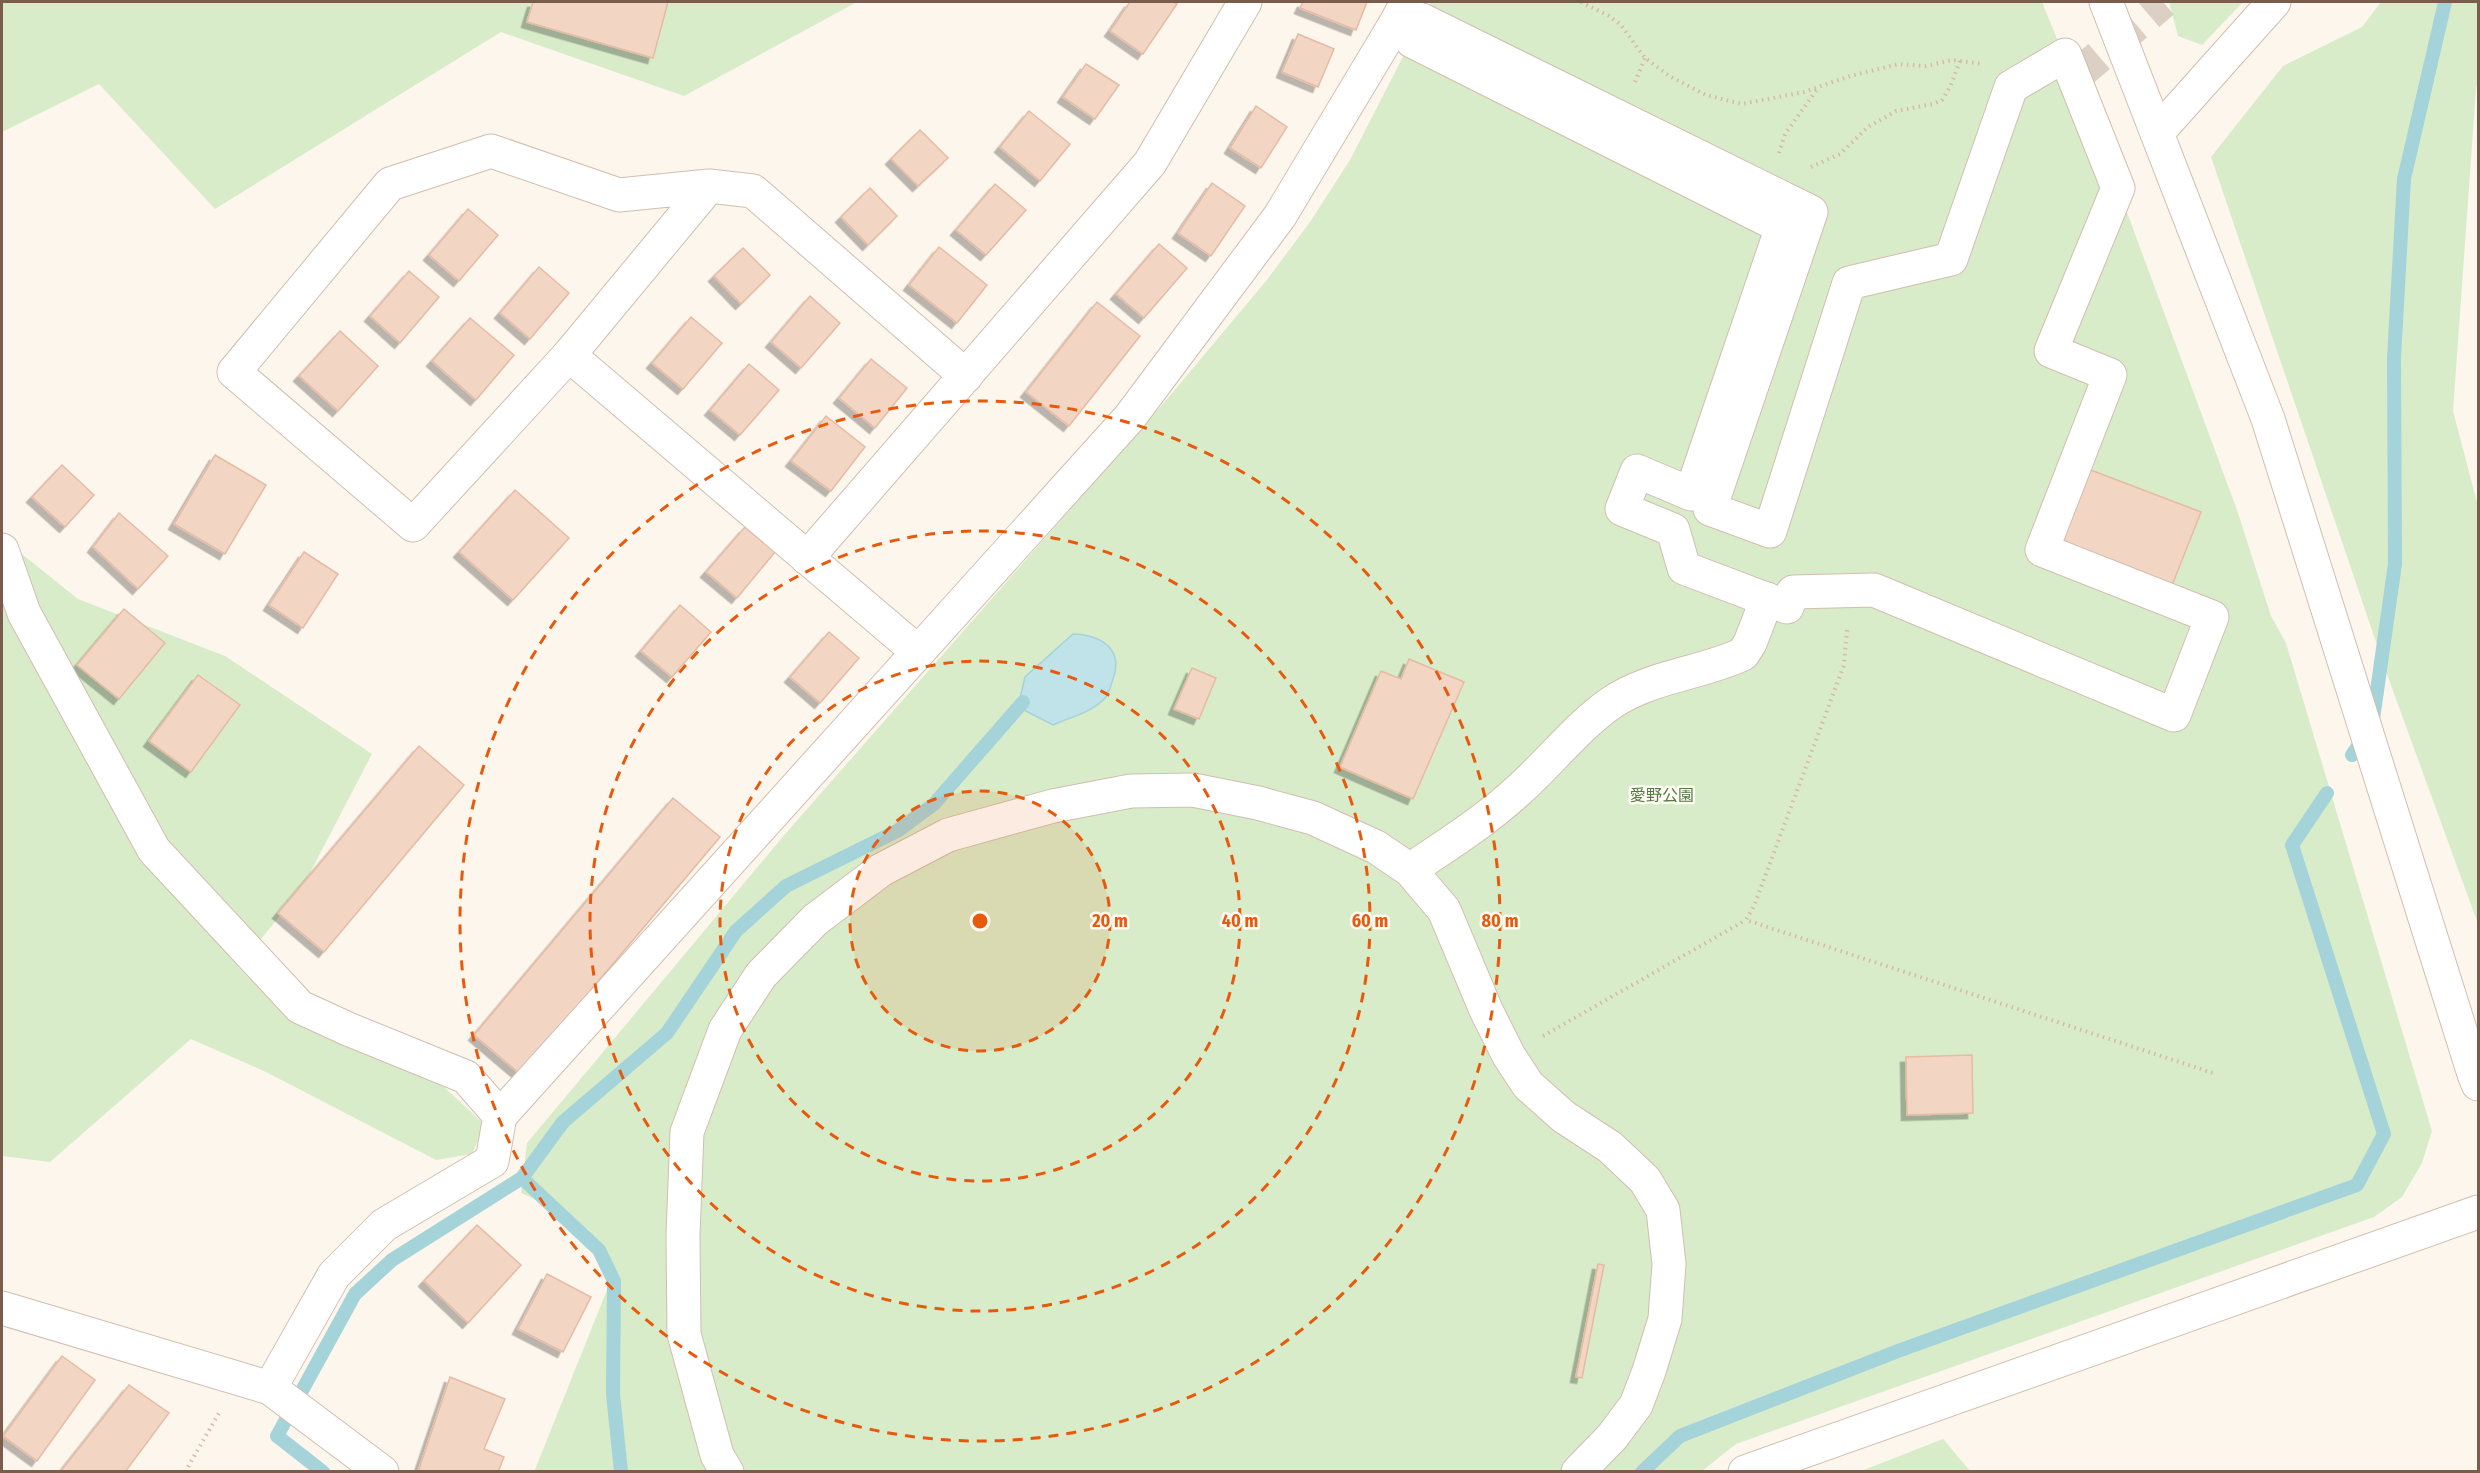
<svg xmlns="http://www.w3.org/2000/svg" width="2480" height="1473" font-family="'Fira Sans Condensed','Noto Sans JP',sans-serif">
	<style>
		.green { fill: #d8ecc9 }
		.water { fill: #bfe3e8; stroke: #a5d3da; stroke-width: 1.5 }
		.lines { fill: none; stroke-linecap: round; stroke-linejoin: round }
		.stream { stroke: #a5d3da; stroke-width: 14 }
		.building { fill: #f3d5c3; stroke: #e6bba3; stroke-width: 1.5; filter: url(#shadow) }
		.minor-tunnel { stroke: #dcd0c4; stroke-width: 33; stroke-dasharray: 33 16; stroke-linecap: butt }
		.minor-casing { stroke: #d1beb0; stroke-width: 35 }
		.path { stroke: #d9b8a5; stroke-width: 4; stroke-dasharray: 1.5 4.5; stroke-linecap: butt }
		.minor { stroke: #fff; stroke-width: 33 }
		.ring { fill: none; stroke: #e8590c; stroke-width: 3; stroke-dasharray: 10 8 }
		.labels { text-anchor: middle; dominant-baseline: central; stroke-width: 5; stroke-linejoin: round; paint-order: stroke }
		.park-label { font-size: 16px; fill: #537a41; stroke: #fffaf3 }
		.centre { fill: #e8590c; stroke: #fffaf3; stroke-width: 3 }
		.ring-label { font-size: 18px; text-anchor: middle; font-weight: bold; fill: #e8590c; stroke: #fffaf3; stroke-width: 5; stroke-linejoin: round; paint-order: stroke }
	</style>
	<defs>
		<filter id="shadow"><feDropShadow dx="-5.5" dy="5.5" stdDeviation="0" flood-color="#0004"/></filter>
	</defs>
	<rect width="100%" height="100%" fill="#fdf6ec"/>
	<g class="green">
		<path d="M2 2H857L684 96 501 32 215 209 99 84 2 132Z"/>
		<path d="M1431 2H2042L2118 188 2237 510 2271 616 2286 643 2432 1131 2422 1163 2402 1197 2374 1217 1736 1444 1702 1471 534 1472 611 1280 591 1241 546 1204 521 1193 527 1143 786 833 1168 398 1266 281 1310 222 1350 160Z"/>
		<path d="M2169 2H2243L2202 45 2178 36Z"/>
		<path d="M2381 2H2478V78L2476 89 2453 411 2478 506V924L2388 677 2211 157 2283 66 2362 27Z"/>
		<path d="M2 538 78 599 225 656 372 754 301 890 238 967 296 1024 443 1086 485 1125 472 1154 436 1160 266 1072 191 1039 50 1162 2 1156Z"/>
		<path d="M1943 1439 1970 1471H1861Z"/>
	</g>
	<path class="water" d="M1073 634C1100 635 1124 648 1113 679 1111 685 1109 692 1106 697 1093 712 1071 717 1053 725L1018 707 1025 677Z"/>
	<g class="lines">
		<g class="stream">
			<path d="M2352 755 2372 726 2395 564 2394 358 2404 179 2445 2"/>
			<path d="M522 1178 599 1250 614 1281 613 1394 621 1472"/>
			<path d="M323 1472 277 1436 355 1294 392 1260 522 1178 563 1122 667 1033 736 931 786 886 899 830 934 804 1023 702"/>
			<path d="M1642 1472 1680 1436 1898 1351 2357 1185 2384 1134 2292 845 2327 793"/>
		</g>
	</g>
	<g class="building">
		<path d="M533 2H668L653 58 527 22Z"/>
		<path d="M1130 2H1173L1177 4 1143 54 1110 31Z"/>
		<path d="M1303 2H1367L1356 30 1300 8Z"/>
		<path d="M1298 34 1334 49 1318 87 1282 72Z"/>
		<path d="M1086 64 1119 85 1095 119 1063 97Z"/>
		<path d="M1256 106 1287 127 1261 168 1230 148Z"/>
		<path d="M1029 111 1070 144 1040 181 1000 147Z"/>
		<path d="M920 130 948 158 918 186 891 159Z"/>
		<path d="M1212 183 1245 206 1211 256 1178 233Z"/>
		<path d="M995 184 1026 210 986 255 956 230Z"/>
		<path d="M870 188 897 216 868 245 841 217Z"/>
		<path d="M468 209 498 235 459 281 429 255Z"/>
		<path d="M1159 244 1187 268 1144 318 1116 294Z"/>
		<path d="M939 247 987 285 957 323 909 285Z"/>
		<path d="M743 248 770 275 741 304 714 276Z"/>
		<path d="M539 267 569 293 530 339 500 313Z"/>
		<path d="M409 271 439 297 400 343 370 316Z"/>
		<path d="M810 296 840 323 801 368 771 342Z"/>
		<path d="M1097 302 1140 336 1069 426 1026 392Z"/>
		<path d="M691 317 722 343 683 389 652 363Z"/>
		<path d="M470 318 514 355 476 400 432 361Z"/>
		<path d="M340 331 378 366 338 411 299 376Z"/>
		<path d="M871 359 907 388 875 428 839 398Z"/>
		<path d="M749 364 779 390 740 435 710 410Z"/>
		<path d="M826 416 865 447 831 491 791 461Z"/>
		<path d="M215 455 266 485 225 554 174 524Z"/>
		<path d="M2075 464 2201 512 2167 598 2042 550Z"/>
		<path d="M62 465 94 495 65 527 32 497Z"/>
		<path d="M515 490 569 538 513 600 459 552Z"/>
		<path d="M119 513 168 556 138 589 93 547Z"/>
		<path d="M745 527 775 552 737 598 706 572Z"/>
		<path d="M304 552 338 574 303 628 269 605Z"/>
		<path d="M680 605 711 632 672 677 641 651Z"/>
		<path d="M124 609 165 643 119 699 77 665Z"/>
		<path d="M829 632 859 658 820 703 790 677Z"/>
		<path d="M1409 659 1464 682 1413 799 1340 767 1381 671 1401 679Z"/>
		<path d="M1192 668 1216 678 1199 719 1174 709Z"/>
		<path d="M198 675 240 705 191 772 149 741Z"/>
		<path d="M419 746 464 785 324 952 278 913Z"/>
		<path d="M673 798 720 837 520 1074 474 1035Z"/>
		<path d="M1972 1055 1973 1113 1907 1115 1906 1057Z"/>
		<path d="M477 1225 521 1265 468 1323 424 1281Z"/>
		<path d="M1598 1264 1604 1265 1582 1378 1576 1377Z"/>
		<path d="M547 1274 591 1297 563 1352 518 1329Z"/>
		<path d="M62 1356 95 1380 37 1461 3 1436Z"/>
		<path d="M450 1377 505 1399 484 1449 504 1457 498 1472H418Z"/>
		<path d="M129 1385 169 1413 125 1472H60Z"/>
	</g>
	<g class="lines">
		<path class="minor-tunnel" d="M2074 78 2163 2"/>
		<g class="minor-casing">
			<g id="minor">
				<path d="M2106 2 2268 419 2474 1074 2478 1084"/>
				<path d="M1422 20 1811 212 1710 509 1770 531 1849 283 1951 259 2011 87 2065 55 2118 188 2051 351 2110 375 2042 550 2212 617 2174 715 1874 590 1793 592 1787 607 1684 568 1673 530 1622 509 1637 471 1691 494 1782 227 1412 41Z"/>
				<path d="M2157 133 2274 2"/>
				<path d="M709 186 569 355 413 525 234 372 390 184 491 151 619 195 709 186 753 191 966 376"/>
				<path d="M569 355 918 652"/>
				<path d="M2 550 24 613 154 850 300 1007 348 1029 466 1077 500 1116 492 1161 384 1225 334 1275 270 1388"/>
				<path d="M807 558 1150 163 1245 2"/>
				<path d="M1410 870C1448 844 1487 820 1521 788 1551 761 1577 727 1611 703 1651 676 1700 674 1743 654L1750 643 1767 599"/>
				<path d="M500 1116 1130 417 1280 216 1397 21 1407 2"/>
				<path d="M2 1308 270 1388 382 1472"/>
				<path d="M727 1472 717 1455 684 1334 683 1235 687 1132 725 1030 761 975 815 920 881 870 948 835 1053 806 1131 791 1193 790 1258 803 1313 818 1376 847 1410 870 1444 910 1486 1010 1509 1056 1528 1085 1564 1117 1610 1147 1645 1180 1663 1210 1669 1264 1665 1319 1649 1371 1636 1405 1612 1437 1578 1472"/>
				<path d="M1745 1472 2478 1212"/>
			</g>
		</g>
		<g class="path">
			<path d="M1581 2 1609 16 1621 25 1645 58 1671 77 1706 95 1742 104 1804 92 1850 76 1899 64 1925 66 1953 60 1982 64"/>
			<path d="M1635 82 1645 58"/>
			<path d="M1779 153 1785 134 1818 88"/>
			<path d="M1811 167 1840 154 1868 127 1896 111 1933 104 1942 100 1950 87 1960 61"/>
			<path d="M1847 630 1844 665 1754 906 1746 920 2213 1073"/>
			<path d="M1543 1036 1746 920"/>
			<path d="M185 1472 219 1413"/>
		</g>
		<use href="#minor" class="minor"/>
	</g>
	<circle cx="980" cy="921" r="130" fill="#e8590c" fill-opacity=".12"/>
	<g class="ring">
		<circle cx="980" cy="921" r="130"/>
		<circle cx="980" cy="921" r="260"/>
		<circle cx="980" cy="921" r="390"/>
		<circle cx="980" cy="921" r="520"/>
	</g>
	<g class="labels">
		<g class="park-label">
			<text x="1662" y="795">愛野公園</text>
		</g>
	</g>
	<circle cx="980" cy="921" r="9" class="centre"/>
	<g class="ring-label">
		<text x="1110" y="927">20 m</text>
		<text x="1240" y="927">40 m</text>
		<text x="1370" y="927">60 m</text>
		<text x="1500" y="927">80 m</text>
	</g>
	<rect width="2480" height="1473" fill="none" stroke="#7a5c4d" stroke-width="6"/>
</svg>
